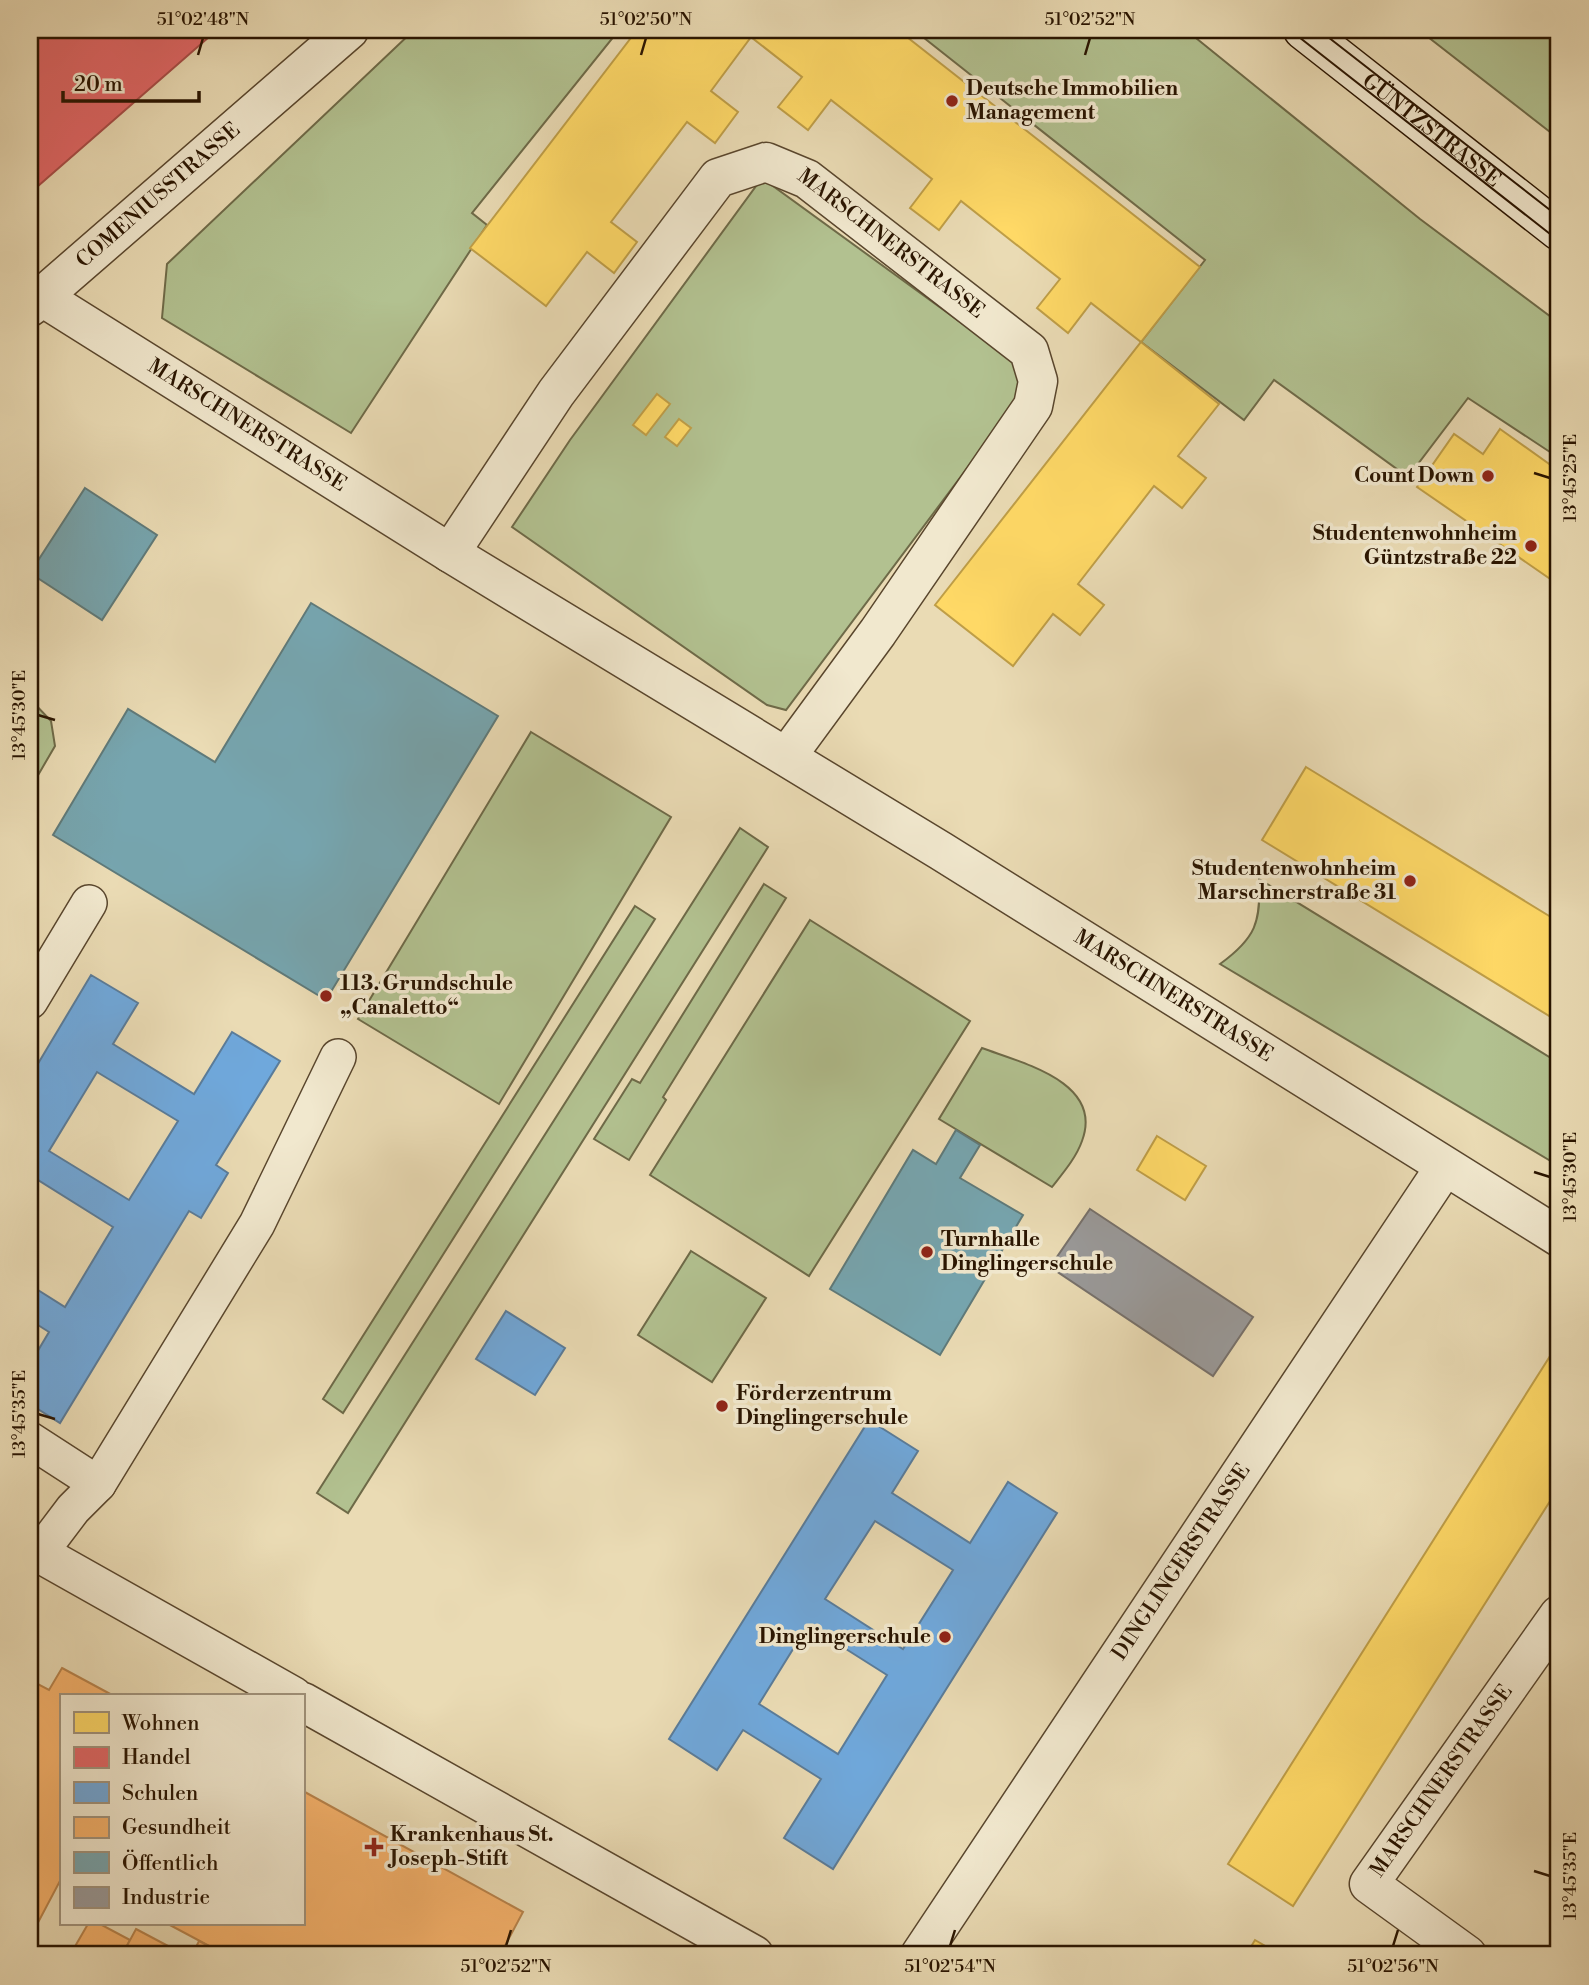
<svg xmlns="http://www.w3.org/2000/svg" width="1589" height="1985" font-family="'Libre Bodoni',serif">
	<style>
		.green { fill: #b2c190; stroke: #6e6a48; stroke-width: 2 }
		.homes { fill: #ffd966; stroke: #bf9e47; stroke-width: 2 }
		.shops { fill: #e06666; stroke: #a94d47; stroke-width: 2 }
		.schools { fill: #6fa8dc; stroke: #5a7c9a; stroke-width: 2; fill-rule: evenodd }
		.health { fill: #f6b26b; stroke: #b8834b; stroke-width: 2 }
		.public { fill: #76a5af; stroke: #5f7a7a; stroke-width: 2 }
		.industry { fill: #999; stroke: #77716b; stroke-width: 2 }
		.lines { fill: none; stroke-linecap: round; stroke-linejoin: round }
		.pedestrian-casing { stroke: #59462d; stroke-width: 38 }
		.minor-casing { stroke: #59462d; stroke-width: 41 }
		.secondary-casing { stroke: #291400; stroke-width: 41 }
		.pedestrian { stroke: #f1e8ce; stroke-width: 35 }
		.minor { stroke: #f1e8ce; stroke-width: 38 }
		.secondary { stroke: #f1e8ce; stroke-width: 38 }
		.tram { stroke: #291400; stroke-width: 2 }
		.ticks { fill: none; stroke: #291400; stroke-width: 2.5 }
		.poi-dot { fill: #8f2418; stroke: #f1e8ce; stroke-width: 2.5 }
		.labels { text-anchor: middle; dominant-baseline: central; stroke-width: 7; stroke-linejoin: round; paint-order: stroke }
		.poi-label { font-size: 21px; font-weight: bold; fill: #291400; stroke: #f1e8ce; text-anchor: start }
		.street-label { font-size: 21px; fill: #291400; stroke: #f1e8ce }
		.neatline { fill: none; stroke: #291400; stroke-width: 2.5 }
		.ticks-label { font-size: 18px; text-anchor: middle; fill: #291400 }
	</style>
	<rect width="100%" height="100%" fill="#eadbb4"/>
	<filter id="stains"><feTurbulence type="fractalNoise" baseFrequency=".00286" numOctaves="4"/><feColorMatrix values="0 0 0 0 .2 0 0 0 0 .09 0 0 0 0 .02 0 0 0 .5 -.17"/></filter>
	<radialGradient id="worn" r=".72"><stop offset=".6" stop-color="#630" stop-opacity="0"/><stop offset="1" stop-color="#630" stop-opacity=".3"/></radialGradient>
	<g class="green">
		<path d="M414 30H619L472 213 487 225 351 433 162 318 167 264Z"/>
		<path d="M914 30H1186L1420 219 1559 323V458L1468 398 1408 477 1274 380 1244 420 1141 342 1205 260Z"/>
		<path d="M1419 30H1559V139Z"/>
		<path d="M762 178 1018 364 1022 395 786 710 767 705 512 527 570 440Z"/>
		<path d="M30 699 51 721 55 746 30 789Z"/>
		<path d="M531 732 671 817 499 1104 358 1019Z"/>
		<path d="M740 828 768 847 348 1513 317 1493Z"/>
		<path d="M1259 879 1559 1063V1166L1220 964C1256 938 1261 922 1259 879Z"/>
		<path d="M764 884 786 898 663 1097 666 1100 629 1160 594 1139 632 1079 640 1083Z"/>
		<path d="M635 906 655 919 343 1413 323 1399Z"/>
		<path d="M810 920 970 1021 809 1276 650 1175Z"/>
		<path d="M982 1048C1022 1063 1104 1082 1082 1141 1076 1158 1063 1173 1052 1187L939 1119Z"/>
		<path d="M691 1251 766 1298 712 1382 638 1335Z"/>
	</g>
	<g class="homes">
		<path d="M637 30H741L751 37 711 91 738 112 715 143 687 122 611 222 637 242 614 273 587 252 546 306 470 248Z"/>
		<path d="M757 30H898L1200 267 1141 342 1091 303 1068 333 1037 308 1060 279 961 201 939 230 910 208 932 179 831 100 808 130 778 107 802 77 751 37Z"/>
		<path d="M1141 342 1219 404 1178 456 1206 478 1182 508 1154 486 1078 584 1104 605 1080 635 1053 614 1013 666 935 605Z"/>
		<path d="M657 394 670 404 646 435 633 425Z"/>
		<path d="M679 419 691 428 677 446 665 437Z"/>
		<path d="M1500 429 1559 471V585L1417 487 1454 434 1483 454Z"/>
		<path d="M1306 767 1559 922V1022L1262 840Z"/>
		<path d="M1157 1136 1206 1166 1185 1200 1137 1170Z"/>
		<path d="M1559 1342V1487L1293 1906 1228 1864Z"/>
		<path d="M1255 1940 1281 1955H1246Z"/>
	</g>
	<path class="shops" d="M30 30H217L30 193Z"/>
	<g class="schools">
		<path d="M91 975 138 1003 113 1044 194 1094 232 1032 280 1061 216 1165 228 1173 201 1218 189 1211 60 1423 30 1404V1364L49 1332 30 1320V1285L65 1307 113 1227 33 1177 30 1182V1077ZM97 1072 178 1121 129 1200 49 1151Z"/>
		<path d="M506 1311 565 1348 535 1395 476 1359Z"/>
		<path d="M869 1420 918 1451 892 1493 970 1543 1008 1482 1057 1513 833 1869 784 1838 821 1779 743 1730 717 1770 669 1739ZM875 1521 953 1570 903 1649 825 1599ZM808 1625 887 1675 838 1754 759 1704Z"/>
	</g>
	<g class="health">
		<path d="M62 1668 114 1696H61V1879L33 1932 30 1930V1680L49 1690Z"/>
		<path d="M303 1791 523 1912 500 1955H226L168 1924H303Z"/>
		<path d="M88 1924H100L130 1940 122 1955H70Z"/>
		<path d="M136 1929 185 1955H122Z"/>
		<path d="M199 1941 226 1955H192Z"/>
	</g>
	<g class="public">
		<path d="M85 488 157 535 102 620 30 573Z"/>
		<path d="M311 603 498 716 326 1000 53 835 128 709 215 762Z"/>
		<path d="M956 1130 980 1145 960 1178 1023 1215 940 1355 830 1289 913 1150 936 1164Z"/>
	</g>
	<path class="industry" d="M1090 1209 1253 1317 1213 1376 1050 1267Z"/>
	<g class="lines">
		<g class="pedestrian-casing">
			<g id="pedestrian">
				<path d="M30 1001 89 903"/>
				<path d="M30 1440 98 1484"/>
				<path d="M39 1554 73 1509 98 1484 257 1224 338 1057"/>
			</g>
		</g>
		<g class="minor-casing">
			<g id="minor">
				<path id="s1" d="M42 297 450 553 941 851 1559 1237"/>
				<path id="s2" d="M30 307 349 30"/>
				<path id="s3" d="M450 553 556 393 718 178 766 162 807 179 1029 351 1038 381 1033 406 878 632 787 756"/>
				<path d="M30 1548 293 1696"/>
				<path d="M303 1702 754 1955"/>
				<path id="s4" d="M920 1955 1444 1168"/>
				<path id="s5" d="M1467 1955 1369 1884 1559 1615"/>
			</g>
		</g>
		<g class="secondary-casing">
			<g id="secondary">
				<path id="s6" d="M1303 30 1559 231"/>
			</g>
		</g>
		<use href="#pedestrian" class="pedestrian"/>
		<use href="#minor" class="minor"/>
		<use href="#secondary" class="secondary"/>
		<g class="tram">
			<path d="M1290 30 1559 241"/>
			<path d="M1319 30 1559 217"/>
		</g>
	</g>
	<path class="ticks" d="M198 55 203 38M641 55 646 38M1085 55 1090 38M1534 473 1550 478M38 715 55 720M1534 1172 1550 1177M38 1414 55 1419M1534 1871 1550 1876M506 1946 511 1930M950 1946 955 1930M1393 1946 1398 1930"/>
	<g class="poi-dot">
		<circle cx="952" cy="101" r="7"/>
		<circle cx="1488" cy="476" r="7"/>
		<circle cx="1531" cy="546" r="7"/>
		<circle cx="1410" cy="881" r="7"/>
		<circle cx="326" cy="996" r="7"/>
		<circle cx="927" cy="1252" r="7"/>
		<circle cx="722" cy="1406" r="7"/>
		<circle cx="945" cy="1637" r="7"/>
		<path d="M370.5 1836.5h7v7h7v7h-7v7h-7v-7h-7v-7h7z"/>
	</g>
	<g class="labels">
		<g class="poi-label">
			<text x="966" y="89">Deutsche Immobilien<tspan x="966" dy="24">Management</tspan></text>
			<text x="1474" y="476" text-anchor="end">Count Down</text>
			<text x="1517" y="534" text-anchor="end">Studentenwohnheim<tspan x="1517" dy="24">Güntzstraße 22</tspan></text>
			<text x="1396" y="869" text-anchor="end">Studentenwohnheim<tspan x="1396" dy="24">Marschnerstraße 31</tspan></text>
			<text x="340" y="984">113. Grundschule<tspan x="340" dy="24">„Canaletto“</tspan></text>
			<text x="941" y="1240">Turnhalle<tspan x="941" dy="24">Dinglingerschule</tspan></text>
			<text x="736" y="1394">Förderzentrum<tspan x="736" dy="24">Dinglingerschule</tspan></text>
			<text x="931" y="1637" text-anchor="end">Dinglingerschule</text>
			<text x="390" y="1835">Krankenhaus St.<tspan x="390" dy="24">Joseph-Stift</tspan></text>
		</g>
		<g class="street-label">
			<text stroke="none"><textPath href="#s6" startOffset="163">GÜNTZSTRASSE</textPath></text>
			<text stroke="none"><textPath href="#s2" startOffset="170">COMENIUSSTRASSE</textPath></text>
			<text stroke="none"><textPath href="#s3" startOffset="662">MARSCHNERSTRASSE</textPath></text>
			<text stroke="none"><textPath href="#s1" startOffset="242">MARSCHNERSTRASSE</textPath></text>
			<text stroke="none"><textPath href="#s1" startOffset="1330">MARSCHNERSTRASSE</textPath></text>
			<text stroke="none"><textPath href="#s4" startOffset="472">DINGLINGERSTRASSE</textPath></text>
			<text stroke="none"><textPath href="#s5" startOffset="247">MARSCHNERSTRASSE</textPath></text>
		</g>
	</g>
	<rect width="1589" height="1985" fill="none" stroke="#eadbb4" stroke-width="77"/>
	<rect x="60" y="1694" width="245" height="231" fill="#f1e8ce" stroke="#a1937c" stroke-width="2"/>
	<rect x="74" y="1712" width="35" height="21" fill="#ffd966" stroke="#a1937c" stroke-width="2"/>
	<text x="122" y="1730" font-size="21" fill="#291400">Wohnen</text>
	<rect x="74" y="1747" width="35" height="21" fill="#e06666" stroke="#a1937c" stroke-width="2"/>
	<text x="122" y="1764" font-size="21" fill="#291400">Handel</text>
	<rect x="74" y="1782" width="35" height="21" fill="#6fa8dc" stroke="#a1937c" stroke-width="2"/>
	<text x="122" y="1800" font-size="21" fill="#291400">Schulen</text>
	<rect x="74" y="1817" width="35" height="21" fill="#f6b26b" stroke="#a1937c" stroke-width="2"/>
	<text x="122" y="1834" font-size="21" fill="#291400">Gesundheit</text>
	<rect x="74" y="1852" width="35" height="21" fill="#76a5af" stroke="#a1937c" stroke-width="2"/>
	<text x="122" y="1870" font-size="21" fill="#291400">Öffentlich</text>
	<rect x="74" y="1887" width="35" height="21" fill="#999999" stroke="#a1937c" stroke-width="2"/>
	<text x="122" y="1904" font-size="21" fill="#291400">Industrie</text>
	<path d="M63 91v10h136v-10" fill="none" stroke="#291400" stroke-width="3.5"/>
	<text x="74" y="91" font-size="21" fill="#291400" stroke="#f1e8ce" stroke-width="5" paint-order="stroke">20 m</text>
	<rect x="38" y="38" width="1512" height="1908" class="neatline"/>
	<g class="ticks-label">
		<text x="203" y="25">51°02'48"N</text>
		<text x="646" y="25">51°02'50"N</text>
		<text x="1090" y="25">51°02'52"N</text>
		<text transform="translate(1570 478) rotate(-90)" y="6">13°45'25"E</text>
		<text transform="translate(19 715) rotate(-90)" y="6">13°45'30"E</text>
		<text transform="translate(1570 1177) rotate(-90)" y="6">13°45'30"E</text>
		<text transform="translate(19 1414) rotate(-90)" y="6">13°45'35"E</text>
		<text transform="translate(1570 1876) rotate(-90)" y="6">13°45'35"E</text>
		<text x="506" y="1972">51°02'52"N</text>
		<text x="950" y="1972">51°02'54"N</text>
		<text x="1393" y="1972">51°02'56"N</text>
	</g>
	<rect width="100%" height="100%" filter="url(#stains)"/>
	<rect width="100%" height="100%" fill="url(#worn)"/>
</svg>
